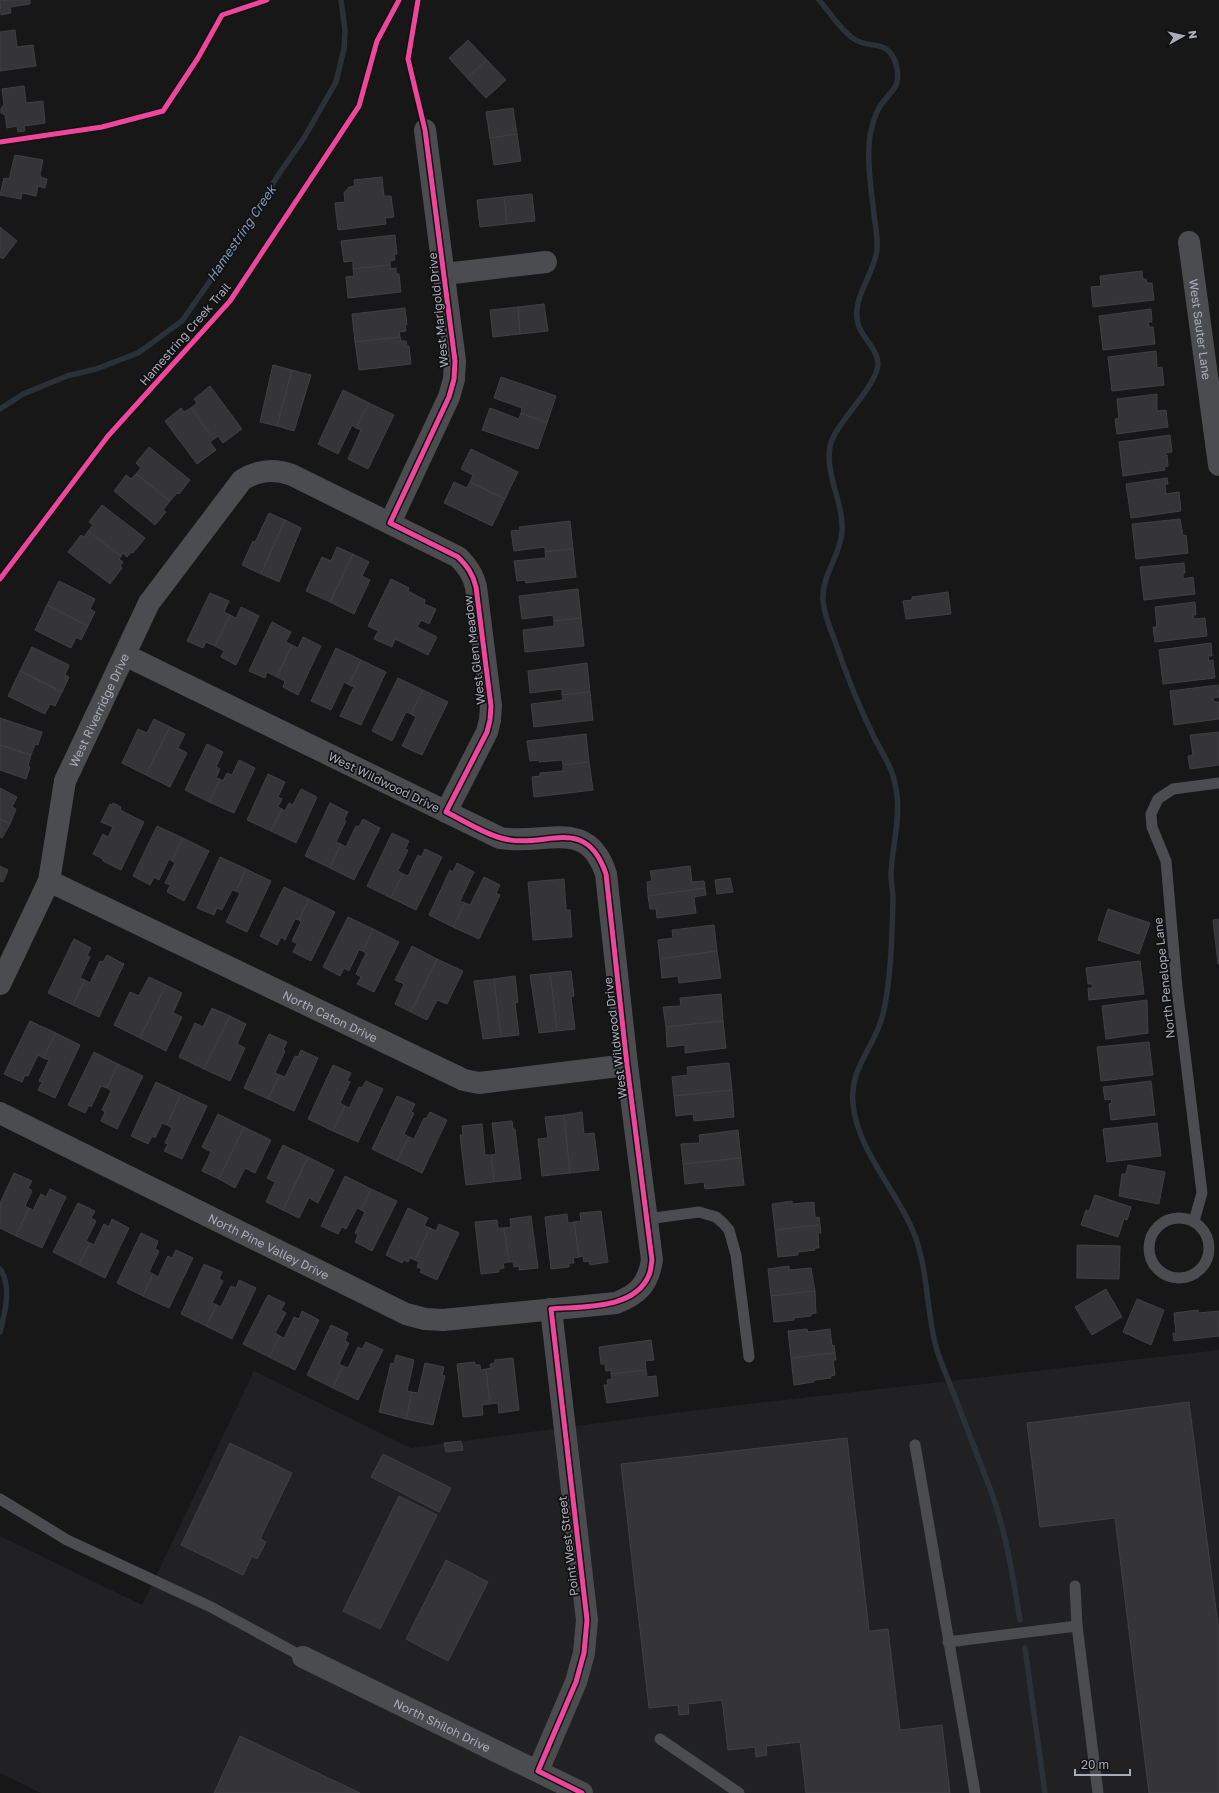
<svg xmlns="http://www.w3.org/2000/svg" width="1219" height="1793" font-family="'Golos Text',sans-serif">
	<style>
		.built { fill: #212123 }
		.lines { fill: none; stroke-linecap: round; stroke-linejoin: round }
		.stream { stroke: #2a3139; stroke-width: 5.5 }
		.building { fill: #353537; stroke: #404043 }
		.lane { stroke: #4b4c50; stroke-width: 11 }
		.street { stroke: #4b4c50; stroke-width: 22 }
		.cycleway-casing { stroke: #111113; stroke-width: 8 }
		.cycleway { stroke: #ed469a; stroke-width: 5 }
		.labels { text-anchor: middle; dominant-baseline: central; stroke-width: 3.5; stroke-linejoin: round; paint-order: stroke }
		.street-label { font-size: 12px; fill: #a8acb8; stroke: #111113 }
		.water-label { font-size: 13px; font-style: italic; fill: #7f97b3; stroke: #111113 }
	</style>
	<rect width="100%" height="100%" fill="#171717"/>
	<path class="built" d="M1219 1350V1793H41L0 1773V1536L142 1605 254 1371 411 1448 689 1411Z"/>
	<g class="lines">
		<g class="stream">
			<path d="M819 0C830 12 840 30 854 39 871 50 888 38 896 64 903 91 888 90 878 110 874 117 872 127 870 135 867 157 870 182 873 205 874 220 878 234 877 249 875 274 851 297 858 324 862 338 877 348 878 363 878 386 835 423 830 446 825 476 844 503 842 532 840 557 822 574 823 599 823 612 830 628 835 641 846 674 859 707 875 739 886 760 894 770 897 795 900 822 892 848 891 874 891 883 893 892 893 900 892 935 891 981 883 1014 875 1048 849 1067 853 1104 857 1149 896 1190 913 1231 928 1267 926 1306 935 1343 939 1360 947 1376 953 1392 966 1425 978 1458 991 1491 1006 1532 1013 1577 1020 1620"/>
			<path d="M0 409 23 394 67 376 96 369 138 353 182 321 222 264 279 174 304 138 336 82 344 49 345 30 341 0"/>
			<path d="M0 1269C12 1286 5 1313 0 1332"/>
			<path d="M1025 1648 1045 1793"/>
		</g>
	</g>
	<g class="building">
		<path d="M0 0H30V4L10 7 11 13 1 15Z"/>
		<path d="M15 30 17 47 33 45 36 66 0 71V32Z"/>
		<path d="M468 40 487 60 467 78 449 58Z"/>
		<path d="M487 60 506 80 486 98 467 78Z"/>
		<path d="M24 86 26 103 43 101 45 123 24 126 25 131 18 132 17 126 7 128 5 115 1 113V108L4 105 2 89Z"/>
		<path d="M513 108 517 134 490 138 486 112Z"/>
		<path d="M517 134 521 161 494 165 490 138Z"/>
		<path d="M15 155 43 160 40 174 42 178 47 179 45 188 38 186 36 196 22 193 21 199 0 195 4 178 9 179Z"/>
		<path d="M382 177 384 196H391L394 217 385 218 386 224 338 230 335 203 345 202 344 193 349 187 355 186 354 180Z"/>
		<path d="M532 194 535 221 507 224 504 197Z"/>
		<path d="M504 197 507 224 480 227 477 200Z"/>
		<path d="M0 227 17 241 3 259 0 257Z"/>
		<path d="M395 235 397 254H394L395 260 390 261V265L353 269V261L344 262 341 241Z"/>
		<path d="M390 265 391 269 396 268V274H399L401 292 348 298 346 277 354 276 353 269Z"/>
		<path d="M1142 271 1143 279H1146L1147 283H1152L1154 300 1093 307 1091 287 1101 286 1100 276Z"/>
		<path d="M544 304 548 331 520 334 518 307Z"/>
		<path d="M518 307 520 334 493 337 490 310Z"/>
		<path d="M405 308 407 325H405L406 331 399 332 400 337 355 342 352 314Z"/>
		<path d="M1151 309 1152 322H1148L1149 327H1153L1155 344 1103 350 1099 316Z"/>
		<path d="M400 337 401 341H406L407 346H409L411 364 359 370 355 342Z"/>
		<path d="M1156 351 1157 368 1162 367 1164 385 1112 391 1108 357Z"/>
		<path d="M273 365 292 370 277 426 260 422Z"/>
		<path d="M292 370 311 375 294 431 277 426Z"/>
		<path d="M501 377 556 396 547 423 521 413 522 408 494 398Z"/>
		<path d="M210 386 242 429 223 443 218 436 214 439 191 408 197 403 194 399Z"/>
		<path d="M343 390 369 403 356 428 352 425 338 454 318 444Z"/>
		<path d="M1157 394V411L1166 410 1168 427 1117 434 1115 419 1119 418 1117 399Z"/>
		<path d="M369 403 394 415 368 469 348 459 361 430 356 428Z"/>
		<path d="M181 408 184 412 191 408 214 439 210 442 216 450 197 464 165 421Z"/>
		<path d="M490 408 519 419 521 413 547 423 538 449 482 430Z"/>
		<path d="M1170 435 1172 452 1165 453V455H1167L1168 466 1164 467 1165 470 1123 476 1119 442Z"/>
		<path d="M149 447 190 480 179 494 177 493 170 501 136 474 141 468 136 463Z"/>
		<path d="M471 449 518 472 505 499 470 482 473 475 461 469Z"/>
		<path d="M136 474 170 501 163 510 166 512 155 525 114 491 126 475 131 479Z"/>
		<path d="M1167 478 1168 484H1165L1166 494 1179 492 1181 511 1131 518 1126 484Z"/>
		<path d="M454 482 467 488 470 482 505 499 492 526 444 503Z"/>
		<path d="M102 505 145 538 133 553 131 552 127 557 123 553 121 556 88 531 93 525 89 522Z"/>
		<path d="M269 513 285 520 261 574 242 565 253 541 255 542Z"/>
		<path d="M1180 519 1183 536 1186 535 1188 553 1136 559 1132 524Z"/>
		<path d="M285 520 301 528 279 582 261 574Z"/>
		<path d="M570 521 573 549 545 552V547L514 551 511 531 520 530 519 527Z"/>
		<path d="M88 531 121 556 119 559 123 562 120 566 122 568 110 584 68 552 81 535 84 537Z"/>
		<path d="M337 547 353 554 330 602 306 591 322 557 331 561Z"/>
		<path d="M573 549 576 577 526 583 525 580 517 581 514 561 546 558 545 552Z"/>
		<path d="M353 554 369 562 362 576 370 580 354 614 330 602Z"/>
		<path d="M1184 563 1185 573H1183V579L1193 577 1195 594 1144 600 1140 567Z"/>
		<path d="M391 579 409 588 408 591 425 600 424 604 436 609 429 624 421 620 417 627 437 637 428 655 395 639 392 647 374 639 378 631 368 626Z"/>
		<path d="M59 581 95 599 90 609 95 612 88 626 47 605Z"/>
		<path d="M578 589 581 618 554 621 553 615 522 619 519 596Z"/>
		<path d="M948 592 951 614 906 619 903 601 912 600V597Z"/>
		<path d="M210 593 229 601 224 612 230 615 215 646 206 642 203 648 187 641Z"/>
		<path d="M1195 602 1196 615H1193L1194 619 1205 618 1207 636 1155 642 1153 627H1157L1155 607Z"/>
		<path d="M47 605 88 626 81 640 76 637 71 648 35 630Z"/>
		<path d="M241 607 259 616 236 665 221 657 224 651 215 646 230 615 236 618Z"/>
		<path d="M581 618 584 646 525 652 523 630 554 626V621Z"/>
		<path d="M272 622 291 632 286 642 292 645 277 677 267 672 265 678 249 671Z"/>
		<path d="M303 637 321 646 298 695 283 687 285 681 277 677 292 645 298 648Z"/>
		<path d="M1211 643 1212 656H1208L1209 661 1213 660 1215 678 1163 684 1159 650Z"/>
		<path d="M32 647 69 665 65 675 69 677 62 692 20 671Z"/>
		<path d="M336 648 361 660 349 685 344 682 331 710 311 701Z"/>
		<path d="M361 660 386 672 361 725 340 716 354 687 349 685Z"/>
		<path d="M587 663 590 692 562 695V689L530 693 528 671Z"/>
		<path d="M20 671 62 692 55 706 50 704 45 714 8 696Z"/>
		<path d="M398 678 423 690 411 714 406 712 392 741 372 731Z"/>
		<path d="M1218 685 1219 697 1213 698 1214 702H1219V719L1174 725 1170 691Z"/>
		<path d="M423 690 448 702 422 755 402 746 416 717 411 714Z"/>
		<path d="M590 692 593 720 534 727 531 704 563 700 562 695Z"/>
		<path d="M0 718 42 732 38 745 35 744 31 755 0 745Z"/>
		<path d="M154 719 170 727 146 775 122 763 138 729 147 733Z"/>
		<path d="M170 727 185 734 178 748 187 753 170 787 146 775Z"/>
		<path d="M1219 732V765L1190 769 1188 756 1193 755 1190 735Z"/>
		<path d="M586 734 589 762 563 765 562 760 539 762V760L530 761 527 741Z"/>
		<path d="M207 744 223 752 216 767 220 769 216 778 220 779 209 802 185 790Z"/>
		<path d="M0 745 31 755 28 766 30 767 26 779 0 770Z"/>
		<path d="M239 760 255 768 234 813 209 802 220 779 223 781 227 773 232 775Z"/>
		<path d="M589 762 593 790 534 797 532 777 540 776V773L563 771V765Z"/>
		<path d="M268 774 285 782 278 797 282 799 278 807 282 809 271 831 247 820Z"/>
		<path d="M0 788 17 797 12 807 16 809 10 824 0 819Z"/>
		<path d="M301 789 317 797 296 843 271 831 282 809 285 811 289 803 293 805Z"/>
		<path d="M113 803 121 807 120 810 144 822 121 870 103 861V859L93 854 103 834 108 837 113 827 101 822 110 804 112 805Z"/>
		<path d="M330 803 348 812 344 820 346 821 336 842 341 844 330 868 305 856Z"/>
		<path d="M0 819 10 824 2 838 0 837Z"/>
		<path d="M363 819 380 828 354 880 330 868 341 844 346 847 356 826 359 827Z"/>
		<path d="M157 826 183 838 172 861 169 859 159 880 154 877 150 885 133 876Z"/>
		<path d="M392 833 409 841 405 849 408 850 398 871 403 874 391 898 367 886Z"/>
		<path d="M183 838 209 851 184 901 167 892 170 885 165 883 175 863 172 861Z"/>
		<path d="M425 849 442 857 416 910 391 898 403 874 408 876 418 855 421 857Z"/>
		<path d="M220 857 246 869 236 891 232 890 222 910 217 908 214 915 197 908Z"/>
		<path d="M457 863 474 872 460 901 465 903 453 927 429 915 450 870 453 872Z"/>
		<path d="M0 866 8 870 3 882 0 881Z"/>
		<path d="M690 866 692 882 704 881 705 888 648 896 647 882 652 881 650 871Z"/>
		<path d="M246 869 271 881 247 932 226 922 240 893 236 891Z"/>
		<path d="M484 877 500 885 496 893 500 895 479 939 453 927 465 903 470 905Z"/>
		<path d="M730 878 733 892 717 894 715 880Z"/>
		<path d="M564 879 566 910H570L572 937 533 940 528 882Z"/>
		<path d="M284 887 309 899 299 920 295 919 285 940 281 937 277 945 260 936Z"/>
		<path d="M705 888 706 895 694 897 696 913 657 918 656 909H650L648 896Z"/>
		<path d="M309 899 335 912 311 961 293 952 297 944 292 941 301 922 299 920Z"/>
		<path d="M1108 909 1150 923 1139 954 1098 940Z"/>
		<path d="M348 917 373 929 363 951 359 950 349 971 344 968 340 976 323 967Z"/>
		<path d="M1219 919V964H1218L1213 920Z"/>
		<path d="M714 925 717 951 660 959 658 940 673 938 672 930Z"/>
		<path d="M373 929 399 942 374 992 357 984 361 977 356 974 366 953 363 951Z"/>
		<path d="M74 939 91 948 87 955 90 957 80 978 85 980 73 1005 48 993Z"/>
		<path d="M412 946 437 959 411 1012 395 1004 404 984 395 980Z"/>
		<path d="M717 951 721 978 679 983 678 976 662 978 660 959Z"/>
		<path d="M107 955 124 964 99 1017 73 1005 85 980 90 983 100 961 103 962Z"/>
		<path d="M437 959 463 971 447 1004 437 1000 427 1020 411 1012Z"/>
		<path d="M1140 961 1144 994 1089 1000 1088 988H1093L1092 984H1088L1086 968Z"/>
		<path d="M571 971 574 996 571 997 575 1029 557 1031 550 973Z"/>
		<path d="M550 973 557 1031 539 1033 530 975Z"/>
		<path d="M515 976 518 1002 515 1003 519 1035 501 1037 494 979Z"/>
		<path d="M149 977 166 985 140 1038 114 1025 130 992 139 996Z"/>
		<path d="M494 979 501 1037 483 1039 474 981Z"/>
		<path d="M166 985 182 993 173 1013 182 1017 166 1051 140 1038Z"/>
		<path d="M721 994 723 1021 666 1027 663 1007 681 1006 680 998Z"/>
		<path d="M1147 1000 1148 1033 1106 1039 1102 1006Z"/>
		<path d="M212 1008 230 1016 204 1069 179 1057 195 1023 203 1027Z"/>
		<path d="M230 1016 246 1024 237 1044 245 1048 230 1081 204 1069Z"/>
		<path d="M30 1021 56 1033 43 1058 38 1055 28 1076 25 1075 22 1082 4 1074Z"/>
		<path d="M723 1021 726 1048 685 1053V1045L667 1047 666 1027Z"/>
		<path d="M56 1033 80 1045 55 1098 38 1090 42 1082 39 1081 49 1060 43 1058Z"/>
		<path d="M269 1034 287 1042 283 1050 285 1051 275 1073 280 1075 268 1099 244 1088Z"/>
		<path d="M1149 1042 1153 1075 1101 1081 1097 1047Z"/>
		<path d="M301 1050 318 1058 294 1111 268 1099 280 1075 285 1077 295 1056 298 1057Z"/>
		<path d="M94 1052 118 1064 107 1088 101 1086 91 1107 89 1105 85 1113 68 1105Z"/>
		<path d="M729 1063 732 1090 674 1096 672 1077 688 1075 687 1067Z"/>
		<path d="M118 1064 143 1076 117 1129 101 1121 105 1112 102 1110 111 1091 107 1088Z"/>
		<path d="M333 1065 351 1073 347 1081 350 1082 340 1103 345 1106 333 1131 308 1119Z"/>
		<path d="M366 1081 383 1089 358 1142 333 1131 345 1106 349 1108 359 1087 362 1088Z"/>
		<path d="M1151 1081 1155 1115 1111 1120 1109 1104 1112 1103 1111 1099 1105 1100 1103 1087Z"/>
		<path d="M156 1082 181 1094 167 1125 162 1123 155 1138 152 1136 148 1144 131 1136Z"/>
		<path d="M732 1090 734 1117 694 1121 693 1114 676 1116 674 1096Z"/>
		<path d="M181 1094 207 1106 182 1159 164 1151 168 1144 165 1143 172 1128 167 1125Z"/>
		<path d="M397 1096 415 1104 411 1112 414 1113 404 1134 409 1137 397 1161 372 1149Z"/>
		<path d="M430 1112 447 1120 422 1173 397 1161 409 1137 414 1139 424 1118 426 1119Z"/>
		<path d="M582 1112 584 1134 594 1133 599 1170 570 1173 564 1115Z"/>
		<path d="M218 1114 244 1127 219 1179 202 1171 211 1152 202 1147Z"/>
		<path d="M564 1115 570 1173 542 1176 538 1139 548 1138 545 1117Z"/>
		<path d="M512 1121 513 1129H515L521 1179 494 1182 491 1155 496 1154 492 1123Z"/>
		<path d="M1157 1123 1161 1156 1107 1162 1103 1129Z"/>
		<path d="M482 1124 485 1155H491L494 1182 466 1185 460 1135H463L462 1126Z"/>
		<path d="M244 1127 271 1140 255 1173 245 1168 235 1188 219 1179Z"/>
		<path d="M738 1130 741 1158 683 1164 681 1144 700 1143 699 1135Z"/>
		<path d="M283 1145 308 1157 283 1210 266 1202 275 1182 267 1178Z"/>
		<path d="M308 1157 334 1170 318 1203 309 1198 299 1218 283 1210Z"/>
		<path d="M741 1158 744 1185 705 1189 704 1182 685 1184 683 1164Z"/>
		<path d="M1128 1165 1165 1172 1159 1204 1119 1196 1122 1174H1126Z"/>
		<path d="M14 1173 32 1181 28 1188 32 1191 25 1206 29 1208 16 1236 0 1228V1203Z"/>
		<path d="M345 1176 371 1189 361 1210 357 1208 346 1229 342 1227 338 1234 321 1226Z"/>
		<path d="M50 1189 66 1197 42 1248 16 1236 29 1208 33 1210 41 1194 46 1197Z"/>
		<path d="M371 1189 397 1201 372 1251 355 1242 358 1235 355 1233 365 1212 361 1210Z"/>
		<path d="M1095 1195 1131 1207 1127 1220 1124 1219 1118 1237 1081 1225 1086 1210 1089 1211Z"/>
		<path d="M792 1201V1204L814 1202 815 1218 819 1217 820 1225 775 1230 772 1204Z"/>
		<path d="M78 1203 95 1211 91 1218 96 1221 86 1241 90 1243 79 1265 53 1252Z"/>
		<path d="M408 1208 428 1218 424 1226 430 1228 415 1260 410 1258 408 1262 404 1260 402 1263 386 1255Z"/>
		<path d="M601 1211 608 1262 590 1265 589 1261 584 1262 583 1256 579 1257 574 1222 581 1221 580 1213Z"/>
		<path d="M567 1214 568 1223 574 1222 579 1257 573 1258 574 1263H569V1267L551 1269 545 1217Z"/>
		<path d="M531 1216 538 1268 519 1270V1266L514 1267 513 1262H509L504 1228 511 1227 510 1219Z"/>
		<path d="M112 1219 129 1228 105 1278 79 1265 90 1243 94 1245 104 1224 109 1227Z"/>
		<path d="M497 1220 498 1228H504L509 1262 503 1263 504 1268 499 1269V1272L481 1274 475 1222Z"/>
		<path d="M439 1224 459 1233 437 1280 420 1272 422 1269 417 1267 419 1262 415 1260 430 1228 436 1231Z"/>
		<path d="M820 1225 821 1233H818L819 1248H814L815 1250 798 1252V1255L778 1257 775 1230Z"/>
		<path d="M141 1233 158 1241 155 1249 159 1251 149 1272 153 1274 143 1296 117 1283Z"/>
		<path d="M1077 1245 1120 1246 1119 1279 1077 1278Z"/>
		<path d="M176 1250 193 1258 169 1308 143 1296 153 1274 158 1277 168 1256 172 1258Z"/>
		<path d="M204 1264 222 1272 219 1279 223 1281 212 1303 217 1305 206 1326 181 1314Z"/>
		<path d="M789 1266V1270L811 1268 815 1291 771 1296 768 1269Z"/>
		<path d="M239 1280 256 1288 232 1339 206 1326 217 1305 221 1307 231 1286 236 1288Z"/>
		<path d="M1106 1289 1122 1317 1092 1335 1075 1307Z"/>
		<path d="M815 1291 816 1313 811 1314V1316L794 1318V1320L774 1322 771 1296Z"/>
		<path d="M268 1295 285 1303 281 1310 286 1313 275 1333 280 1336 269 1357 243 1344Z"/>
		<path d="M1137 1299 1164 1310 1151 1345 1123 1332Z"/>
		<path d="M1198 1310 1199 1313 1219 1311V1336L1174 1341 1173 1333H1176L1174 1313Z"/>
		<path d="M302 1311 319 1320 295 1370 269 1357 280 1336 284 1338 294 1317 299 1319Z"/>
		<path d="M331 1325 348 1333 345 1341 349 1343 339 1364 343 1366 333 1388 307 1375Z"/>
		<path d="M807 1329 808 1332 830 1329 832 1346 834 1345 835 1353 791 1358 788 1331Z"/>
		<path d="M651 1340 654 1360 645 1361 646 1370 611 1374V1370L606 1371 605 1364H601L599 1347Z"/>
		<path d="M366 1342 383 1350 358 1400 333 1388 343 1366 348 1368 358 1347 362 1349Z"/>
		<path d="M835 1353 836 1360H833L835 1375 830 1376 831 1378 814 1380V1382L794 1385 791 1358Z"/>
		<path d="M396 1355 414 1360 407 1391 412 1392 406 1419 379 1412 391 1363 394 1364Z"/>
		<path d="M513 1358 519 1410 499 1413 498 1403 490 1404 486 1369 491 1368 490 1364 495 1363V1360Z"/>
		<path d="M475 1362V1365H480L481 1370 486 1369 490 1404 482 1405 483 1415 463 1417 457 1364Z"/>
		<path d="M425 1363 444 1367 442 1375 445 1376 433 1425 406 1419 412 1392 418 1393Z"/>
		<path d="M646 1370 647 1377 656 1376 658 1396 607 1403 604 1385H608L607 1380 612 1379 611 1374Z"/>
		<path d="M1189 1402 1219 1632V1793H1149L1115 1518 1040 1527 1027 1423Z"/>
		<path d="M847 1438 869 1631 888 1629 900 1730 942 1725 950 1793H806L800 1742 766 1746 767 1755 756 1757 755 1747 728 1750 722 1700 688 1704 689 1714 679 1715 678 1705 649 1708 621 1464Z"/>
		<path d="M461 1441 463 1450 446 1452 444 1443Z"/>
		<path d="M230 1443 292 1473 260 1539 266 1542 257 1559 252 1556 243 1575 181 1545Z"/>
		<path d="M383 1454 451 1488 439 1512 371 1477Z"/>
		<path d="M399 1496 437 1515 380 1629 343 1611Z"/>
		<path d="M446 1560 488 1582 448 1661 406 1639Z"/>
		<path d="M240 1736 360 1793H214Z"/>
	</g>
	<g class="lines">
		<g class="lane">
			<circle cx="1179" cy="1248" r="30"/>
			<path d="M647 1219 699 1212 716 1217 723 1223 729 1230 736 1255 749 1357"/>
			<path d="M1194 1221 1202 1193 1177 988 1166 861 1152 827 1151 814 1158 799 1173 789 1219 783"/>
			<path d="M915 1445 975 1793"/>
			<path d="M0 1499 67 1540 211 1607 303 1657"/>
			<path d="M1075 1586 1077 1626 1098 1793"/>
			<path d="M948 1642 1077 1626"/>
			<path d="M660 1739 739 1793"/>
		</g>
		<g class="street">
			<path id="s1" d="M1189 242 1219 465"/>
			<path d="M445 274 546 262"/>
			<path d="M390 523 449 397 454 379 455 361 425 130"/>
			<path id="s2" d="M49 881 464 1080 479 1083 627 1065"/>
			<path id="s3" d="M0 984 49 881 65 781 149 603 242 480C258 470 274 468 292 475L458 557C467 566 473 574 476 587L491 706 490 720 487 732 446 812"/>
			<path id="s4" d="M0 1113 406 1314 425 1319 443 1320 616 1303C639 1294 648 1284 652 1260L627 1065 606 874C587 816 545 846 500 838L125 655"/>
			<path id="s5" d="M303 1657 582 1793"/>
			<path d="M538 1771 576 1682 584 1653 587 1620 551 1309"/>
		</g>
		<g class="cycleway-casing">
			<g id="cycleway">
				<path d="M418 0 408 59 425 130 455 361 454 379 449 397 390 523 458 557C467 566 473 574 476 587L491 706 490 720 487 732 446 812C463 820 482 833 501 838 544 851 585 812 606 874L627 1065 652 1260C651 1265 651 1271 649 1275 635 1310 582 1306 551 1309L587 1620 584 1653 576 1682 538 1771 582 1793"/>
				<path d="M0 142 102 127 163 111 198 58 222 15 267 0"/>
				<path d="M0 579 108 436 230 301 359 106 377 41 399 0"/>
			</g>
		</g>
		<use href="#cycleway" class="cycleway"/>
	</g>
	<g class="labels">
		<g class="street-label">
			<text transform="translate(438 310) rotate(-96)">West Marigold Drive</text>
			<text stroke="none"><textPath href="#s1" startOffset="88">West Sauter Lane</textPath></text>
			<text transform="translate(185 334) rotate(-49)">Hamestring Creek Trail</text>
			<text transform="translate(474 650) rotate(-97)">West Glen Meadow</text>
			<text stroke="none"><textPath href="#s3" startOffset="294">West Riverridge Drive</textPath></text>
			<text transform="translate(384 782) rotate(26)">West Wildwood Drive</text>
			<text transform="translate(1164 978) rotate(-96)">North Penelope Lane</text>
			<text stroke="none"><textPath href="#s2" startOffset="312">North Caton Drive</textPath></text>
			<text transform="translate(615 1038) rotate(-97)">West Wildwood Drive</text>
			<text stroke="none"><textPath href="#s4" startOffset="300">North Pine Valley Drive</textPath></text>
			<text transform="translate(568 1546) rotate(-97)">Point West Street</text>
			<text stroke="none"><textPath href="#s5" startOffset="155">North Shiloh Drive</textPath></text>
		</g>
		<g class="water-label">
			<text transform="translate(241 233) rotate(-56)">Hamestring Creek</text>
		</g>
	</g>
	<g transform="translate(1183 36) rotate(82)" stroke="#111113" stroke-width="3" paint-order="stroke">
	<path d="M0-3L7 15L0 10L-7 15Z" fill="#a8acb8"/>
	<text y="-6" font-size="11" font-weight="bold" text-anchor="middle" fill="#a8acb8">N</text>
	</g>
	<path d="M1075 1769v6h55v-6" fill="none" stroke="#a8acb8" stroke-width="2"/>
	<text x="1081" y="1769" font-size="12" fill="#a8acb8" stroke="#111113" stroke-width="3" paint-order="stroke">20 m</text>
</svg>
